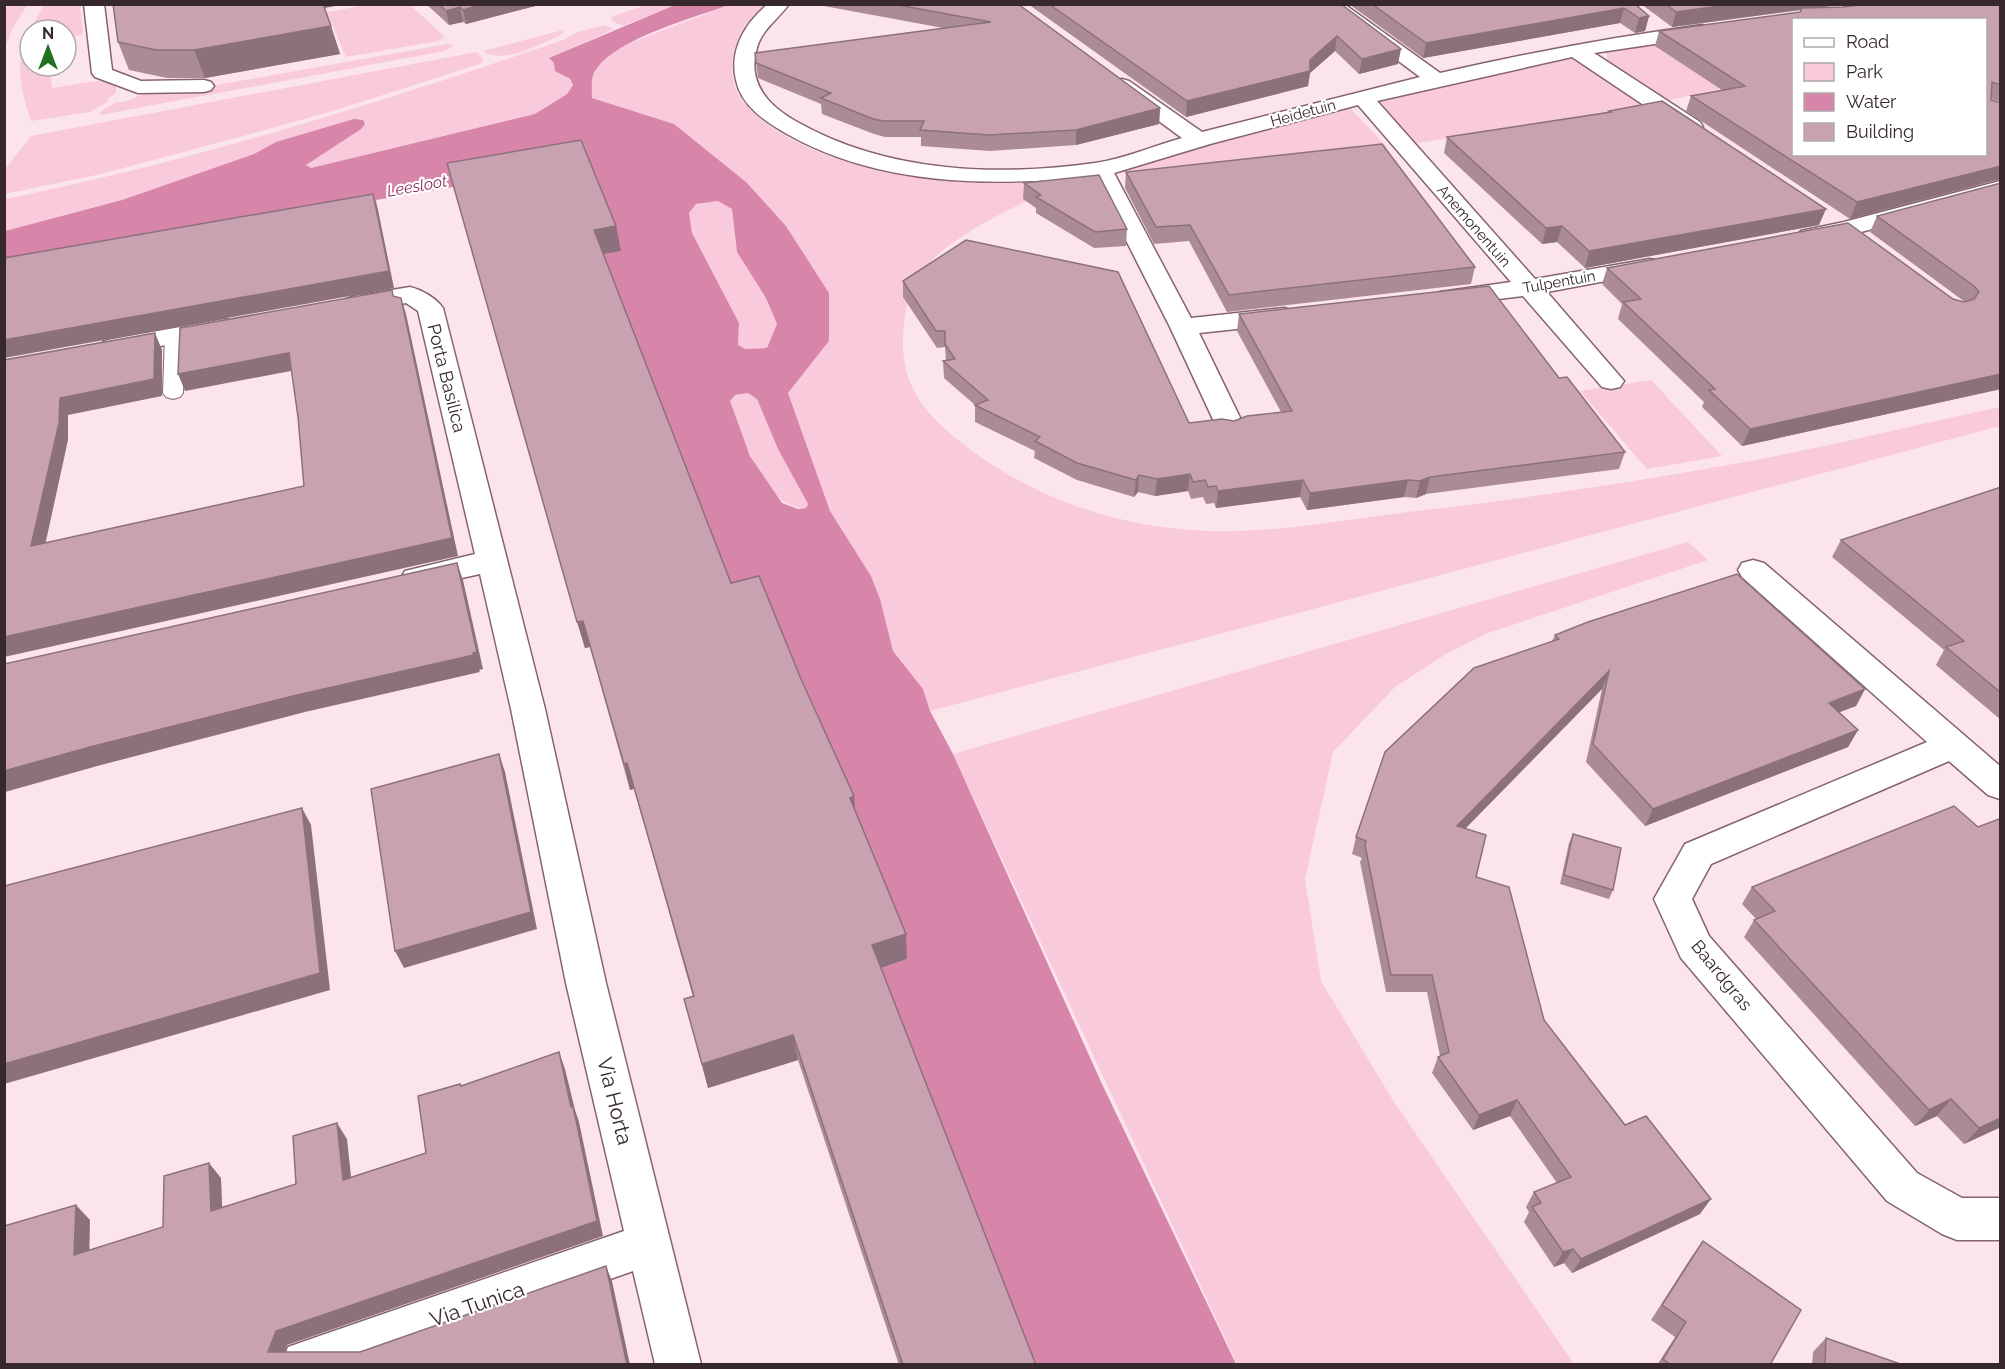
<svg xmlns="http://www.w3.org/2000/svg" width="2005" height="1369" font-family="Raleway,sans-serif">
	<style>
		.green { fill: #f9c9dc }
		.water { fill: #d786a9; fill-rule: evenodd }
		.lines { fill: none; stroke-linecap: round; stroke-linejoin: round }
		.lane-casing { stroke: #856371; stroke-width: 2 }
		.street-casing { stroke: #856371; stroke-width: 3 }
		.lane { fill: #fff; fill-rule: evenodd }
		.street { fill: #fff; fill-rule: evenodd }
		.wall { fill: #ac8b98 }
		.shaded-wall { fill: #8c717c }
		.building { fill: #c8a2b1; stroke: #8c717c; stroke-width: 1.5; fill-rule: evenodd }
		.labels { text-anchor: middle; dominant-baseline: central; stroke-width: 4.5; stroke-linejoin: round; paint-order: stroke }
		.far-street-label { font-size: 15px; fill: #36282d; stroke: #fff }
		.far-water-label { font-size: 16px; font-style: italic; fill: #8b2b5c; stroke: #fff }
		.street-label { font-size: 18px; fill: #36282d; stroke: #fff }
		.near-street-label { font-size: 21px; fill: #36282d; stroke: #fff }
	</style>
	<rect width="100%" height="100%" fill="#fce4ed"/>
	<g class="green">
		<path d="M373 4 410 5 445 37 438 41 346 57 327 12Z"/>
		<path d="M649 4 675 5 623 26 612 21 611 17Z"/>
		<path d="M9 5H27L12 29 5 48V10Z"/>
		<path d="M44 5H80L83 34 66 39V30H30Z"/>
		<path d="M729 5H773C747 23 728 45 733 79 737 101 754 115 771 127 824 163 898 178 962 179 1004 180 1047 175 1089 173 1040 196 943 233 916 280 906 300 903 323 903 344 903 394 934 422 971 450 1039 501 1126 529 1211 531 1276 533 1343 520 1408 512 1515 500 1622 484 1728 465 1819 449 1910 426 2000 407V426L930 711 923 689 893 651 880 599 871 576 830 511 788 393 829 341V293L786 226 745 182 674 124 592 98 590 88 596 69 617 48Z"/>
		<path d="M1787 23 1793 72 1666 101 1608 63 1606 49Z"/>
		<path d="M605 25 614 29 550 58 573 84 567 94 535 114 311 168 305 165 365 124 276 142 254 154 122 200 5 231V199C194 161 380 103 563 40L578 32Z"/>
		<path d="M30 30V66H50L52 88 97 81 116 83V93L107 100 109 101 90 112 31 121C20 86 14 66 30 30Z"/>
		<path d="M563 30V33L557 37C537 45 503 65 483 51Z"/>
		<path d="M447 44 454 45 445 51 100 115 99 113 116 102C131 105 149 84 167 94Z"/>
		<path d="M477 52 484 60 480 64 336 110 247 135 101 174 5 194V169L31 136Z"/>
		<path d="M1569 57 1651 106 1412 144 1377 97Z"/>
		<path d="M1347 105 1387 147 1126 176 1122 168Z"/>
		<path d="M718 201 732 209 737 252 766 298 777 324 767 348 744 349 738 345 739 323 692 233 689 213 696 204Z"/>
		<path d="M1651 380 1722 456 1647 469 1580 391Z"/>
		<path d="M748 393 757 399 778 449 808 504 806 508C765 511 741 432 730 401L735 395Z"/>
		<path d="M1688 542 1708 560 1488 633 1446 654 1395 687 1333 752 1305 879 1321 981 1394 1102 1574 1364H1237L953 754Z"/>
	</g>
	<path class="water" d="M675 5H729C693 18 619 38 597 68 590 77 592 88 592 98L674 124 746 182 786 226 829 293V341L788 393 830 511 871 576 880 599 893 651 923 689 930 711 953 754 1102 1084 1236 1364H1027L875 970 907 959 735 609 599 255 621 251 552 170 376 200 378 210 5 276V231L122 200 254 154 276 142 354 119 363 120 365 124 361 129 306 165 311 168 535 114 567 94 573 85 570 79 555 71 554 63 549 58ZM718 201 732 209 737 252 766 298 777 324 767 348 745 349 738 345 739 323 692 233 689 213 696 204ZM748 393 757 399 778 449 808 504 806 508 798 509 782 503 750 456 730 401 735 395Z"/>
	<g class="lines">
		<g class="lane-casing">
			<path id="lane" d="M175 329 182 331 185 335 183 393 180 397 173 399 166 397 163 393 165 335 168 331Z"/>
		</g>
		<g class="street-casing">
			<g id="street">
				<path d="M84 4H104L112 70 141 81 204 80 211 82 214 86 211 90 204 92 138 93 95 77 92 73Z"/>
				<path d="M768 4H789C777 21 760 30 756 52 748 86 771 108 799 123 887 172 996 177 1095 163 1124 159 1153 146 1182 138L1115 89 1112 85 1115 81 1122 79 1129 81 1202 132 1420 77 1322 4H1344L1440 73C1527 53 1614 37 1702 25L1709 27 1712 31 1709 35 1702 37 1594 53 1700 122 1703 127 1700 132 1692 134 1684 132 1572 57 1377 101 1535 279 1650 259 1659 261 1662 266 1659 271 1547 292 1624 381 1620 387 1611 389 1602 387 1523 296 1449 305 1440 302 1436 297 1440 292 1511 282 1358 105 1210 144 1114 173 1191 318 1284 308 1293 311 1297 316 1293 321 1284 324 1199 333 1245 428 1241 434 1231 436 1221 434 1217 428 1170 327 1094 177C990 186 881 187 787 134 766 122 741 106 736 80 729 50 745 23 768 4Z"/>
				<path d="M2000 181V195L1846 236 1809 243 1801 241 1797 236 1801 231 1844 222Z"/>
				<path d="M410 287C422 290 436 298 443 308L545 709 606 983 701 1364H655L633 1271 370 1364H282L288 1347 305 1341 624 1231 566 983 511 709 480 574 416 588 405 585 401 578 405 571 475 554 418 311 406 303 355 312 346 309 342 304 346 299 355 296Z"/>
				<path d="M225 319 234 322 238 327 234 332 113 355 104 353 100 347 104 341 113 339Z"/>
				<path d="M1753 560 1764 563 2000 766V799L1988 795 1949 761 1711 864 1692 899 1709 936 1917 1173 1962 1198H2000V1240H1957L1942 1234 1887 1201 1681 958 1654 899 1685 844 1927 742 1742 577 1738 570 1742 563Z"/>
			</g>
		</g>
		<use href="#lane" class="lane"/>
		<use href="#street" class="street"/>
	</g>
	<g class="wall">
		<path d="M113 4H335V6L325 8 340 54 205 78H167L129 70 118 42Z"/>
		<path d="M426 4H543L466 24 463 22 449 25Z"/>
		<path d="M813 4H1018L1160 108 1159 124 1076 145 990 151 921 146V137H885L874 134 822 114 821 104 758 78 755 53 943 28Z"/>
		<path d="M1028 4H1341L1398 64 1359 74 1335 51 1310 73 1308 86 1186 117Z"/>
		<path d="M1349 4H1635L1649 16 1645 31 1635 33 1620 23 1423 58Z"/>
		<path d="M1641 4H1843L1820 8 2001 4V102L1991 99 1850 219 1686 111 1691 96 1722 90 1655 46 1659 31 1800 12 1801 10 1672 27Z"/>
		<path d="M1609 111 1819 225 1585 268 1557 242 1542 244 1444 153 1447 137 1609 112Z"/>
		<path d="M447 163 621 251 603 254 731 583 855 812 907 959 881 968 1036 1365H899L798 1060 708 1088 684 999 693 997 634 789 630 790 590 647 585 648Z"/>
		<path d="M1126 172 1475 267 1471 284 1227 312 1189 241 1154 244 1125 188Z"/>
		<path d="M1024 183 1127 229 1126 246 1094 248 1036 213V208L1023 199Z"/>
		<path d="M2001 183V389L1742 446 1702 407 1704 402 1618 319 1622 304 1602 284 1607 268 1953 299 1964 302H1965L1870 232 1877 216Z"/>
		<path d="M903 281 1189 423 1234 421 1281 412 1237 331 1239 314 1559 378 1625 452 1619 469 1426 494 1416 498 1404 497 1307 510 1300 497 1216 508 1214 503 1206 504 1203 497 1191 499 1188 491 1155 496 1138 492 1134 497 1077 480 1034 458 1035 451 975 422V405L944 378 943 361H946L945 347 937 348 903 297Z"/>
		<path d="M2001 487V720L1936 665 1944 650 1832 557 1841 540Z"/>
		<path d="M1555 635 1865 689 1856 706 1839 712 1858 730 1848 747 1645 826 1586 762 1602 689 1465 829 1476 877 1544 1020 1625 1125 1700 1214 1572 1273 1564 1263 1554 1267 1524 1222 1529 1212 1526 1207 1534 1192 1557 1183 1510 1116 1473 1130 1432 1073 1438 1057 1440 1056 1427 992H1386L1360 862 1362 858 1352 854 1356 837 1552 641Z"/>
		<path d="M1573 834 1613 890 1609 899 1560 884 1569 843Z"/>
		<path d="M1752 887 2001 1127 1964 1144 1937 1116 1915 1126 1744 937 1754 920 1756 919 1742 904Z"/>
		<path d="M1703 1241 1770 1365H1657L1675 1337 1651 1320 1692 1256Z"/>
		<path d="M1826 1338 1903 1365H1812L1813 1352Z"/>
	</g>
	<g class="shaded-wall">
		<path d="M322 4H335V6L323 8Z"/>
		<path d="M483 4H543L466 24 463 10Z"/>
		<path d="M1734 4H1843L1672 27 1676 12Z"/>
		<path d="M460 7 463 22 449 25 446 11Z"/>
		<path d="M1624 8 1620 23 1423 58 1426 43Z"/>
		<path d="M1649 16 1645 31 1635 33 1639 18Z"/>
		<path d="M331 26 340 54 205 78 194 50Z"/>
		<path d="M1337 36 1335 51 1310 73 1308 86 1186 117 1187 101 1310 60Z"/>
		<path d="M1401 49 1398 64 1359 74 1362 59Z"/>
		<path d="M1160 108 1159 124 1076 145V130Z"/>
		<path d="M2001 166V179L1850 219 1857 202Z"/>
		<path d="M373 194 378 210 394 288 4 358V340Z"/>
		<path d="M1826 209 1819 225 1585 268 1589 251Z"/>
		<path d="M616 226 621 251 599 255 594 230Z"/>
		<path d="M1562 226 1557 242 1542 244 1546 228Z"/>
		<path d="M401 298 406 314 458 556 4 657V637L452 538Z"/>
		<path d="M155 333 162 350V396L68 415V440L41 564 31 546 60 398Z"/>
		<path d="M289 353 296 370 185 391 178 374Z"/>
		<path d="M2001 374V389L1742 446 1750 429Z"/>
		<path d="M1190 474 1188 491 1155 496 1157 479Z"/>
		<path d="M1139 475 1138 492 1134 497 1136 480Z"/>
		<path d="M1430 477 1426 494 1416 498 1420 481Z"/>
		<path d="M1303 480 1300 497 1216 508 1218 491Z"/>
		<path d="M1408 480 1404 497 1307 510 1310 493Z"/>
		<path d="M457 563 463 580 483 669 479 670 480 672 305 712 101 765 5 792 4 796V771Z"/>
		<path d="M583 621 590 647 585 648 577 622Z"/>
		<path d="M1609 671 1602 689 1451 843 1457 826Z"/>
		<path d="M1865 689 1856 706 1819 720 1829 703Z"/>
		<path d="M1858 730 1848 747 1645 826 1653 809Z"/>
		<path d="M499 754 505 772 537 929 404 968 395 951Z"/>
		<path d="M627 763 634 789 630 790 624 764Z"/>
		<path d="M854 796 856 822 850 798Z"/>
		<path d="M302 808 311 825 330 990 4 1084V1064Z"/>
		<path d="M906 934 907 959 875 970 872 945Z"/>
		<path d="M793 1035 798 1060 708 1088 702 1064Z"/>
		<path d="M559 1052 565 1069 575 1110 579 1122 603 1236 287 1345 280 1365 268 1352 276 1331 571 1107Z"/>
		<path d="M1951 1099 1937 1116 1915 1126 1929 1110Z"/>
		<path d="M1517 1100 1510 1116 1473 1130 1479 1115Z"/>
		<path d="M2001 1118V1127L1964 1144 1979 1128Z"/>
		<path d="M337 1123 347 1139 353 1195 343 1180Z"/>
		<path d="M209 1163 221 1178 223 1226 211 1211Z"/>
		<path d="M1711 1199 1700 1214 1572 1273 1581 1259Z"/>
		<path d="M76 1205 90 1220 89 1270 74 1255Z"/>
		<path d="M1573 1249 1564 1263 1554 1267 1563 1252Z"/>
		<path d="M606 1266 612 1281 630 1365H627Z"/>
	</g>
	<g class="building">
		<path d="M113 4H323L331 26 194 50H156L118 42Z"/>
		<path d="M439 4H483L463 10 460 7 446 11Z"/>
		<path d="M892 4H1018L1160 108 1076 130 990 135 920 130 924 121H884L873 119 821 98 831 93 756 63 755 53 991 22Z"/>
		<path d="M1049 4H1341L1401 49 1362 59 1337 36 1310 60V71L1187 101Z"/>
		<path d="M1372 4H1635L1649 16 1639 18 1624 8 1426 43Z"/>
		<path d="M1666 4H1734L1676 12Z"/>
		<path d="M1866 4H2001V85L1992 82 1991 100 2001 103V166L1857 202 1691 96 1745 86 1659 31 1800 12 1802 8 1843 7ZM1794 20H1986V154H1794Z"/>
		<path d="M1662 101 1826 209 1589 251 1562 226 1546 228 1447 137 1611 112 1609 111Z"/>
		<path d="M581 140 616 226 594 230 731 583 759 576 801 679 854 796 850 798 906 934 872 945 1036 1365H903L793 1035 702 1064 684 999 694 996 627 763 624 764 583 621 577 622 447 163Z"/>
		<path d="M1382 144 1475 267 1229 295 1190 225 1156 227 1126 172Z"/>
		<path d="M1099 175 1127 229 1095 232 1036 197 1041 195 1024 183Z"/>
		<path d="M2001 183V374L1750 429 1709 390 1715 389 1623 302 1641 299 1607 268 1848 223 1953 299 1964 302 1974 299 1979 292 1974 286 1877 216Z"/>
		<path d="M373 194 389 271 4 340V258Z"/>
		<path d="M966 240 1118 272 1189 423 1222 419 1234 421 1247 416 1292 411 1239 314 1489 286 1559 378 1567 377 1625 452 1430 477 1420 481 1408 480 1310 493 1303 480 1218 491 1216 486 1208 487 1205 480 1193 482 1190 474 1157 479 1139 475 1136 480 1077 463 1035 441 1040 437 975 405 988 400 943 361 955 359 945 344V331H936L903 281Z"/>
		<path d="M392 290 393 296 401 298 452 538 4 637V360L155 333 154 379 60 398 59 423 31 546 304 486 298 417 289 353 178 374 180 328Z"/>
		<path d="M2001 487V693L1946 647 1964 641 1841 540Z"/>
		<path d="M457 563 477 652 473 653 474 655 297 695 90 747 4 771V664Z"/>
		<path d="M1737 574 1865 689 1829 703 1858 730 1653 809 1593 744 1609 671 1457 826 1486 835 1476 877 1509 887 1544 1020 1625 1125 1646 1116 1711 1199 1581 1259 1573 1249 1563 1252 1532 1207 1541 1203 1534 1192 1571 1177 1517 1100 1479 1115 1438 1057 1449 1052 1432 975H1391L1365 845 1366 841 1356 837 1385 752 1474 668 1559 639 1555 635 1588 622Z"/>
		<path d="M499 754 531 912 395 951 371 789Z"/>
		<path d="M1954 806 1978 827 1999 819 2001 820V1118L1979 1128 1951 1099 1929 1110 1754 920 1775 911 1752 887Z"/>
		<path d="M302 808 320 973 4 1064V886Z"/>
		<path d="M1573 834 1621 848 1613 890 1564 875Z"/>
		<path d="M559 1052 571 1107 573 1106 597 1221 276 1331 268 1352H360L606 1266 627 1365H4V1226L76 1205 74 1255 163 1227 164 1176 209 1163 211 1211 296 1184 293 1136 337 1123 343 1180 426 1153 418 1096 460 1084 461 1086Z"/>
		<path d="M1703 1241 1801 1310 1770 1365H1671L1663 1359 1686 1322 1662 1305Z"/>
		<path d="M1826 1338 1903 1365H1825Z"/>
	</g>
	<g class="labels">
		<g class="far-street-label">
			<text transform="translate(1303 113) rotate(-15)">Heidetuin</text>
			<text transform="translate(1474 226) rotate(49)">Anemonentuin</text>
			<text transform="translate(1559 282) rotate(-10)">Tulpentuin</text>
		</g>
		<g class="far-water-label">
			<text transform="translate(417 186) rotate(-10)">Leesloot</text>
		</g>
		<g class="street-label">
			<text transform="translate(447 378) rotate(76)">Porta Basilica</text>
			<text transform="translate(1722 975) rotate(51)">Baardgras</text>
		</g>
		<g class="near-street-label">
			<text transform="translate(615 1101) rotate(76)">Via Horta</text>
			<text transform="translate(477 1304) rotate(-19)">Via Tunica</text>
		</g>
	</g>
	<rect width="2005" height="1369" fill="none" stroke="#36282d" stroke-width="12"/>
	<rect x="1792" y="18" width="195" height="138" fill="#ffffff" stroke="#afa9ab" stroke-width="1.5"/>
	<rect x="1804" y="38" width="30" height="9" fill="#ffffff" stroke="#afa9ab" stroke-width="1.5"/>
	<text x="1846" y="48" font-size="18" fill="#36282d">Road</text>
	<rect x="1804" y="63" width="30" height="18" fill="#f9c9dc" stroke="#afa9ab" stroke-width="1.5"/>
	<text x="1846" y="78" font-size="18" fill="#36282d">Park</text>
	<rect x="1804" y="93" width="30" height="18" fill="#d786a9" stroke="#afa9ab" stroke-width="1.5"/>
	<text x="1846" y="108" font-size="18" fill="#36282d">Water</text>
	<rect x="1804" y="123" width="30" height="18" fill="#c8a2b1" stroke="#afa9ab" stroke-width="1.5"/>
	<text x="1846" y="138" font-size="18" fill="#36282d">Building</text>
	<g transform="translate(48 48)"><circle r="28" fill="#ffffff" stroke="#afa9ab" stroke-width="1.5"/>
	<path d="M0-4.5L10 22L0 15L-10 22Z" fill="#1f731d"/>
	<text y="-9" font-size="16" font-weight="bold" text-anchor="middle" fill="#36282d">N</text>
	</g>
</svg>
